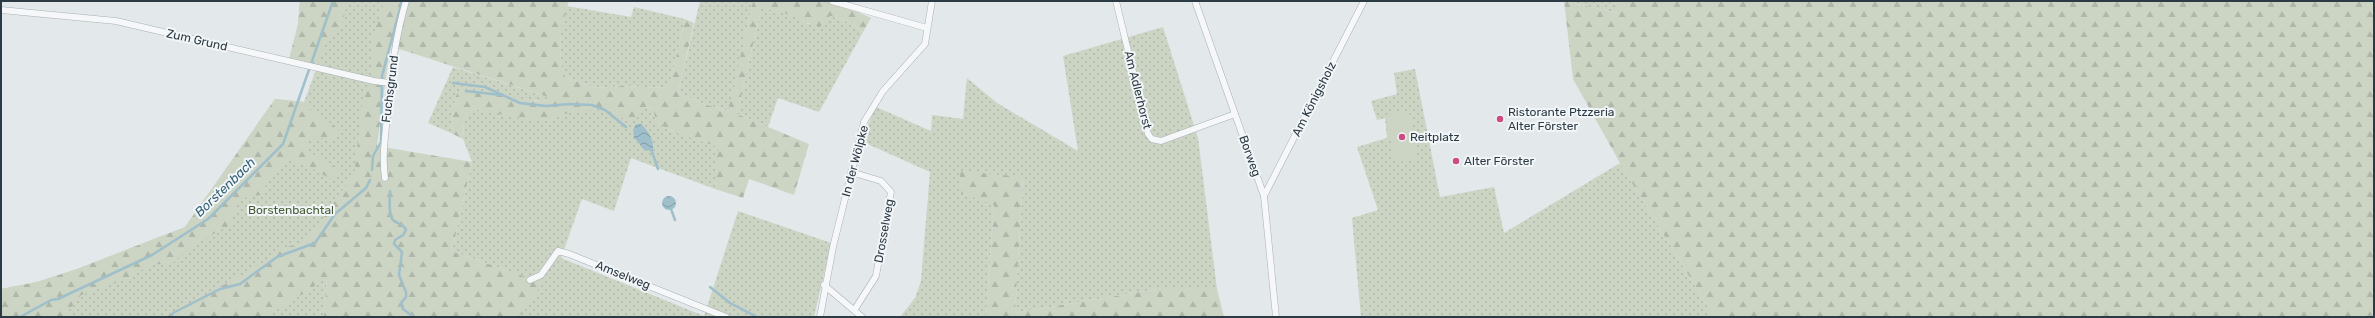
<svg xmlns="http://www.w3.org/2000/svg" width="2375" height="318" font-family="Rubik,sans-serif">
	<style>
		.grass { fill: url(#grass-dots) }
		.forest { fill: url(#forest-firs) }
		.pitch { fill: #ccd4c4 }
		.water { fill: url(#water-waves) }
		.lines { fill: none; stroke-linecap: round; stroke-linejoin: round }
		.stream { stroke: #9fbfca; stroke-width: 2.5 }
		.street-casing { stroke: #a8b0b5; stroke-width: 7 }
		.street { stroke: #f5f7f9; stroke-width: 6 }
		.poi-dot { fill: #cc4b80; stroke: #f2f6f8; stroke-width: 1.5 }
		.labels { text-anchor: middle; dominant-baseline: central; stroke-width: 4; stroke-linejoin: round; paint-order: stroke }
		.street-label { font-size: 12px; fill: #2b3a43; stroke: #f2f6f8 }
		.poi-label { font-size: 12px; fill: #2b3a43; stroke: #f2f6f8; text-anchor: start }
		.park-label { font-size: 12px; fill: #495e38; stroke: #f2f6f8 }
		.water-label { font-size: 13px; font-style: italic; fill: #356376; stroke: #f2f6f8 }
	</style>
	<defs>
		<pattern id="grass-dots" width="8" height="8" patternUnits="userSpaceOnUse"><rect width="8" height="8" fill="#ccd4c4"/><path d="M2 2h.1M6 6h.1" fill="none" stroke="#afb7aa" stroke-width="1.8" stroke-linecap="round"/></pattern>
		<pattern id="forest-firs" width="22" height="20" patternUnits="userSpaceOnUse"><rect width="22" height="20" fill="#ccd4c4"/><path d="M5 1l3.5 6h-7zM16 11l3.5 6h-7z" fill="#afb7aa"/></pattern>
		<pattern id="water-waves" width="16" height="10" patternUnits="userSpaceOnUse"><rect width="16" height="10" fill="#9fbfca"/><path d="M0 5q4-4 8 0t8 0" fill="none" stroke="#829ca6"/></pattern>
	</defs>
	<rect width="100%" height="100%" fill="#e3e8eb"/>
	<g class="grass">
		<path d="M300 1H402L327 278 324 317H1V289L37 282 77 269 185 227 275 99 304 102 317 67 298 24Z"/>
		<path d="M700 1H753L729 111 704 104 678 93Z"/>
		<path d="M1564 1H1615L1618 13Z"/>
		<path d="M567 6 631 17 634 7 685 19 669 88 623 86 596 88 565 77C557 56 560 27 567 6Z"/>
		<path d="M761 9C780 9 793 15 809 24L824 20 829 16 842 19 863 32 819 112 778 98 768 127 737 114Z"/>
		<path d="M1163 27 1198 138 1217 289H1157L1015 313 1023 177 959 192 994 204 986 317H900L915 298 921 281 930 172 861 141 876 107 931 131 932 115 963 119 967 78 997 103 1078 151 1063 56Z"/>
		<path d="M453 67 548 97 545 102 535 100 455 99 451 133 428 123Z"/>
		<path d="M1415 69 1440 197 1494 187 1504 233 1620 163 1714 317H1361L1352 218 1378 210 1357 147 1387 138 1385 118 1377 120 1371 101 1397 94 1394 73Z"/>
		<path d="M642 107 653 108 656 121 669 130 719 147 715 189 631 158 614 211 582 199 561 258 704 316 738 211 831 243 814 317H519L542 283 452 251 472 162 463 139 464 121 469 111 474 109 550 121 564 114 582 110 601 109 613 116Z"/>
	</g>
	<g class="forest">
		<path d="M300 1H348L342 23 326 40 317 67 289 59 298 24Z"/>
		<path d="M383 1H569C561 24 556 54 565 77L596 88 623 86 669 88 685 19 694 23 678 93 704 104 728 111 753 1H833L871 18 863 32 842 19 830 16 820 27C799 21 784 9 761 9L737 114 809 144 794 195 749 179 743 198 715 189 718 147 669 130 656 121 653 108 642 107 633 120 613 116 601 109 564 114 551 121 526 119 474 109C462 114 464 127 463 139L451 133 455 99 458 92H473L545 102 548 97 390 46 377 146 472 162 452 251 543 283 519 317H324L327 278 266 317H162L172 314 256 267 282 249 302 242 320 225 329 206 354 176 363 97 373 73 371 40 380 16Z"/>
		<path d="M1615 1H2374V317H1714L1620 163 1573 79 1564 1 1617 13Z"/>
		<path d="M275 99 304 102 311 111 339 129 332 140 320 138 309 139 306 150 341 171 331 179 307 166 287 160 280 169 269 176 263 195C238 196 237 202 231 224L189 248 173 263 149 265 130 278 81 295 69 310 71 317H1V289L37 282 77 269 185 227Z"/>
		<path d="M960 171 1023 177 1015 313 1157 289H1217L1224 317H986L994 205 959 192Z"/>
	</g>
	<path class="pitch" d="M1409 110 1418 158 1395 163 1385 115Z"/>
	<g class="water">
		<path d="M636 124H641C649 132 654 139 653 151L644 150 634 137 633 130Z"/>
		<circle cx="669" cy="203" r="7"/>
	</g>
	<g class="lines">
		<g class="stream">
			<path d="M453 83 485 87 520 103 546 106 569 104 592 105 605 110 626 127"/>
			<path d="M466 91 501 95"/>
			<path d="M651 149 658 169"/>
			<path d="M372 170 373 156 381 142 382 76 402 1"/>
			<path d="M390 191C390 199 388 215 393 220 398 225 403 223 406 230L403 235 395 240 394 244 402 252 399 275 406 292V297L401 303 403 309 414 317"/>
			<path d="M671 209 675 220"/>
			<path d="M710 287 730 303 757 317"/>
			<path d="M20 317 51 300 58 299 152 255 208 219 283 144 333 1"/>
			<path d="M171 317 173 313 220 289 240 284 277 257 315 243 335 214 366 188 370 180"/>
		</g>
		<g class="street-casing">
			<g id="street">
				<path d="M832 1 927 28"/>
				<path d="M1116 1 1148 134 1152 139 1161 141 1235 114"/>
				<path d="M1195 1 1264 196 1276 317"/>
				<path d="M1 10 116 21 374 81 390 83"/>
				<path d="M851 172 881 181 891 192 876 276 855 309"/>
				<path d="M385 178C382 158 385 137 387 117 390 78 395 38 406 1"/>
				<path d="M1264 196 1364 1"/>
				<path d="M530 280 541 275 558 251 569 254 726 317"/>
				<path d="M824 285 862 317"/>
				<path d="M820 317 833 247 864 122 883 91 925 44 932 1"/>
			</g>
		</g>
		<use href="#street" class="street"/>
	</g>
	<g class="poi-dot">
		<circle cx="1500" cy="119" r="4"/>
		<circle cx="1402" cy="137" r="4"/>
		<circle cx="1456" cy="161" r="4"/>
	</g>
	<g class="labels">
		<g class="street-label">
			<text transform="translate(197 40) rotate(13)">Zum Grund</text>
			<text transform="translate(390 89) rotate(-83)">Fuchsgrund</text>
			<text transform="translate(1138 90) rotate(76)">Am Adlerhorst</text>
			<text transform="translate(1314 99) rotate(-63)">Am Königsholz</text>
			<text transform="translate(1250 156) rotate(70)">Borweg</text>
			<text transform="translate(855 161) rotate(-75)">In der Wölpke</text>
			<text transform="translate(884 231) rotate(-80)">Drosselweg</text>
			<text transform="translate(623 275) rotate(22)">Amselweg</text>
		</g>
		<g class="poi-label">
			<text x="1508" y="112">Ristorante Ptzzeria<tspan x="1508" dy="14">Alter Förster</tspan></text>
			<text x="1410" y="137">Reitplatz</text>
			<text x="1464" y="161">Alter Förster</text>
		</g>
		<g class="park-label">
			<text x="291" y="210">Borstenbachtal</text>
		</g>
		<g class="water-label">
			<text transform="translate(225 187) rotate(-44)">Borstenbach</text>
		</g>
	</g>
	<rect width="2375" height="318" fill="none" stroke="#2b3a43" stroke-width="4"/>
</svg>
